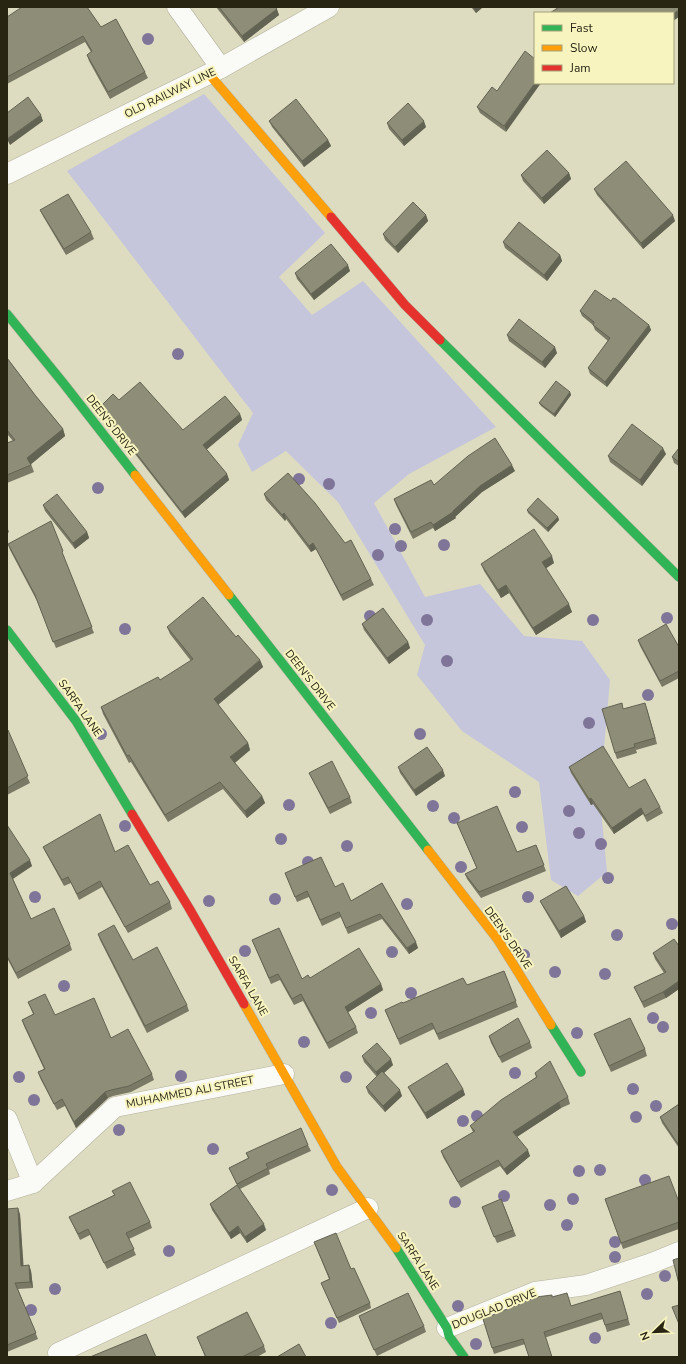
<svg xmlns="http://www.w3.org/2000/svg" width="686" height="1364" font-family="'Nunito Sans',sans-serif">
	<style>
		.green { fill: #c5c5dc }
		.lines { fill: none; stroke-linecap: round; stroke-linejoin: round }
		.street-casing { stroke: #b4b29c; stroke-width: 21 }
		.fast-casing { stroke: #b4b29c; stroke-width: 10 }
		.slow-casing { stroke: #b4b29c; stroke-width: 10 }
		.jam-casing { stroke: #b4b29c; stroke-width: 10 }
		.street { stroke: #fafaf6; stroke-width: 20 }
		.fast { stroke: #30b455; stroke-width: 9 }
		.slow { stroke: #ff9f0a; stroke-width: 9 }
		.jam { stroke: #e5322d; stroke-width: 9 }
		.tree { fill: #7f7599 }
		.wall { fill: #7a7966 }
		.shaded-wall { fill: #636353 }
		.building { fill: #8e8d77; stroke: #636353 }
		.labels { text-anchor: middle; dominant-baseline: central; stroke-width: 4; stroke-linejoin: round; paint-order: stroke }
		.street-label { font-size: 11px; fill: #282613; stroke: #f7f4c0 }
	</style>
	<rect width="100%" height="100%" fill="#dddcc0"/>
	<path class="green" d="M204 94 325 233 279 277 312 315 363 281 496 427 409 474 374 503 425 597 480 584 524 636 582 641 610 680 604 748 601 810 607 872 578 896 551 880 539 782 462 731 417 675 425 645 338 502 286 451 252 472 238 445 253 413 67 171Z"/>
	<g class="lines">
		<g class="street-casing">
			<g id="street">
				<path d="M177 7 221 68"/>
				<path d="M7 174 221 68 329 7"/>
				<path d="M7 1119 33 1183"/>
				<path d="M7 1191 33 1183 115 1107 284 1074"/>
				<path d="M447 1328 535 1292 586 1285 652 1263 679 1252"/>
				<path d="M58 1353 368 1208"/>
			</g>
		</g>
		<g class="fast-casing">
			<g id="fast">
				<path d="M7 314 64 384 135 475"/>
				<path d="M440 340 679 577"/>
				<path d="M229 595 428 850"/>
				<path d="M7 630 76 721 132 814"/>
				<path d="M551 1025 581 1072"/>
				<path d="M396 1248 447 1328 449 1336 464 1357"/>
			</g>
		</g>
		<g class="slow-casing">
			<g id="slow">
				<path d="M209 74 331 217"/>
				<path d="M135 475 229 595"/>
				<path d="M428 850 498 940 551 1025"/>
				<path d="M244 1004 337 1167 396 1248"/>
			</g>
		</g>
		<g class="jam-casing">
			<g id="jam">
				<path d="M331 217 405 305 440 340"/>
				<path d="M132 814 189 908 244 1004"/>
			</g>
		</g>
		<use href="#street" class="street"/>
		<use href="#fast" class="fast"/>
		<use href="#slow" class="slow"/>
		<use href="#jam" class="jam"/>
	</g>
	<g class="tree">
		<circle cx="148" cy="39" r="6"/>
		<circle cx="178" cy="354" r="6"/>
		<circle cx="299" cy="479" r="6"/>
		<circle cx="329" cy="484" r="6"/>
		<circle cx="98" cy="488" r="6"/>
		<circle cx="395" cy="529" r="6"/>
		<circle cx="444" cy="545" r="6"/>
		<circle cx="401" cy="546" r="6"/>
		<circle cx="378" cy="555" r="6"/>
		<circle cx="370" cy="616" r="6"/>
		<circle cx="667" cy="618" r="6"/>
		<circle cx="427" cy="620" r="6"/>
		<circle cx="593" cy="620" r="6"/>
		<circle cx="125" cy="629" r="6"/>
		<circle cx="447" cy="661" r="6"/>
		<circle cx="648" cy="695" r="6"/>
		<circle cx="589" cy="723" r="6"/>
		<circle cx="101" cy="734" r="6"/>
		<circle cx="420" cy="734" r="6"/>
		<circle cx="515" cy="792" r="6"/>
		<circle cx="289" cy="805" r="6"/>
		<circle cx="433" cy="806" r="6"/>
		<circle cx="569" cy="811" r="6"/>
		<circle cx="454" cy="818" r="6"/>
		<circle cx="125" cy="826" r="6"/>
		<circle cx="522" cy="827" r="6"/>
		<circle cx="579" cy="833" r="6"/>
		<circle cx="281" cy="839" r="6"/>
		<circle cx="601" cy="844" r="6"/>
		<circle cx="347" cy="846" r="6"/>
		<circle cx="308" cy="862" r="6"/>
		<circle cx="461" cy="867" r="6"/>
		<circle cx="608" cy="878" r="6"/>
		<circle cx="35" cy="897" r="6"/>
		<circle cx="528" cy="897" r="6"/>
		<circle cx="275" cy="899" r="6"/>
		<circle cx="209" cy="901" r="6"/>
		<circle cx="407" cy="904" r="6"/>
		<circle cx="672" cy="924" r="6"/>
		<circle cx="617" cy="935" r="6"/>
		<circle cx="245" cy="951" r="6"/>
		<circle cx="392" cy="952" r="6"/>
		<circle cx="524" cy="955" r="6"/>
		<circle cx="555" cy="972" r="6"/>
		<circle cx="605" cy="974" r="6"/>
		<circle cx="64" cy="986" r="6"/>
		<circle cx="411" cy="993" r="6"/>
		<circle cx="371" cy="1013" r="6"/>
		<circle cx="653" cy="1018" r="6"/>
		<circle cx="663" cy="1027" r="6"/>
		<circle cx="577" cy="1033" r="6"/>
		<circle cx="304" cy="1042" r="6"/>
		<circle cx="515" cy="1073" r="6"/>
		<circle cx="181" cy="1076" r="6"/>
		<circle cx="19" cy="1077" r="6"/>
		<circle cx="346" cy="1077" r="6"/>
		<circle cx="633" cy="1089" r="6"/>
		<circle cx="34" cy="1100" r="6"/>
		<circle cx="656" cy="1106" r="6"/>
		<circle cx="477" cy="1116" r="6"/>
		<circle cx="636" cy="1117" r="6"/>
		<circle cx="463" cy="1121" r="6"/>
		<circle cx="119" cy="1130" r="6"/>
		<circle cx="213" cy="1149" r="6"/>
		<circle cx="600" cy="1170" r="6"/>
		<circle cx="579" cy="1171" r="6"/>
		<circle cx="645" cy="1180" r="6"/>
		<circle cx="332" cy="1190" r="6"/>
		<circle cx="504" cy="1196" r="6"/>
		<circle cx="573" cy="1199" r="6"/>
		<circle cx="455" cy="1202" r="6"/>
		<circle cx="550" cy="1205" r="6"/>
		<circle cx="567" cy="1225" r="6"/>
		<circle cx="615" cy="1242" r="6"/>
		<circle cx="169" cy="1251" r="6"/>
		<circle cx="615" cy="1257" r="6"/>
		<circle cx="665" cy="1276" r="6"/>
		<circle cx="55" cy="1289" r="6"/>
		<circle cx="647" cy="1294" r="6"/>
		<circle cx="458" cy="1306" r="6"/>
		<circle cx="31" cy="1310" r="6"/>
		<circle cx="331" cy="1323" r="6"/>
		<circle cx="595" cy="1338" r="6"/>
		<circle cx="476" cy="1344" r="6"/>
	</g>
	<g class="wall">
		<path d="M216 7H275L279 15 244 42Z"/>
		<path d="M471 7H483L476 13Z"/>
		<path d="M7 17 101 27 145 72 148 78 110 99 89 61 87 55 91 52 85 42 7 84Z"/>
		<path d="M492 87 506 132 480 113 477 107Z"/>
		<path d="M269 121 328 140 331 146 304 167 272 127Z"/>
		<path d="M387 123 426 127 404 146 389 129Z"/>
		<path d="M569 173 571 179 544 204 523 181 521 175Z"/>
		<path d="M594 189 675 221 643 249 597 195Z"/>
		<path d="M40 210 91 232 94 239 66 255 43 216Z"/>
		<path d="M426 215 428 221 398 253 385 240 383 234Z"/>
		<path d="M503 242 560 255 562 261 547 281 505 248Z"/>
		<path d="M350 271 314 300 297 279 295 273Z"/>
		<path d="M611 301 649 325 651 330 607 387 590 374 588 368 608 341 595 330 593 325 582 316 580 311Z"/>
		<path d="M507 335 557 353 545 368 509 341Z"/>
		<path d="M7 358 35 395 63 429 65 436 31 464 34 472 7 483V443L13 441 7 434Z"/>
		<path d="M570 392 571 395 555 417 541 406 539 403Z"/>
		<path d="M119 400 183 430 240 414 242 420 206 449 227 474 229 480 185 518 103 413 100 407Z"/>
		<path d="M679 448V466L674 463 672 457Z"/>
		<path d="M666 454 642 486 610 462 608 456Z"/>
		<path d="M515 471 482 492 455 517 456 518 435 531 433 528 413 539 396 505 394 499 434 485Z"/>
		<path d="M264 494 371 579 374 585 343 601 316 549 311 552 286 519 285 521 266 500Z"/>
		<path d="M43 505 87 532 89 538 75 549 45 511Z"/>
		<path d="M527 510 558 517 559 520 548 532 528 513Z"/>
		<path d="M7 526 9 532 7 534Z"/>
		<path d="M8 544 65 557 64 558 94 633 56 648 37 601 10 550Z"/>
		<path d="M554 563 546 568 572 612 536 635 509 593 501 598 484 571 481 564Z"/>
		<path d="M362 624 408 642 410 648 389 664 364 630Z"/>
		<path d="M167 627 236 637 260 660 263 667 218 705 248 743 250 750 235 763 262 796 265 803 247 818 223 789 168 822 131 762 129 763 103 714 101 707 160 680 191 661 170 634Z"/>
		<path d="M638 640 679 647V678L662 687 640 646Z"/>
		<path d="M624 709H647L657 744 636 750 637 753 617 759 615 753Z"/>
		<path d="M7 730 30 783 7 795Z"/>
		<path d="M398 767 445 776 416 796 400 773Z"/>
		<path d="M569 767 629 788 660 807 663 813 647 822 643 814 614 834 593 804 591 805 571 773Z"/>
		<path d="M309 773 350 797 352 803 330 814 312 779Z"/>
		<path d="M457 823 517 852 536 845 546 871 481 898 467 879 465 874 477 869Z"/>
		<path d="M7 825 32 866 13 879 31 919 70 944 72 950 18 979 7 958Z"/>
		<path d="M43 847 115 852 150 885 170 902 172 909 128 933 102 887 79 900 71 883 64 886 46 853Z"/>
		<path d="M285 873 335 887 351 901 382 883 418 948 409 954 382 919 348 934 341 917 322 926 309 897 297 902Z"/>
		<path d="M540 901 584 916 586 922 561 938 543 907Z"/>
		<path d="M98 934 133 960 187 1005 189 1011 147 1033 100 940Z"/>
		<path d="M252 940 302 979 310 978 381 984 383 990 348 1012 356 1027 358 1033 329 1049 303 1001 294 1005 280 980 271 984Z"/>
		<path d="M679 946V989L666 998 644 1008 634 987 664 973 655 959 653 953Z"/>
		<path d="M504 971 518 1007 439 1040 434 1029 400 1045 385 1010 403 1003 467 985Z"/>
		<path d="M28 1002 55 1015 111 1038 152 1074 154 1080 131 1092 113 1096 108 1098 76 1128 65 1106 57 1110 40 1078 38 1072 44 1069 24 1026 22 1020 33 1014Z"/>
		<path d="M594 1034 645 1049 647 1056 611 1072Z"/>
		<path d="M489 1036 530 1042 532 1048 502 1063 491 1043Z"/>
		<path d="M362 1056 393 1065 384 1073 402 1096 385 1112 368 1093 366 1087 377 1077 364 1062Z"/>
		<path d="M535 1073 568 1097 570 1104 561 1108 517 1137 530 1156 507 1175 500 1166 461 1188 443 1157 441 1151 473 1132 470 1126 536 1077Z"/>
		<path d="M408 1087 463 1089 465 1095 427 1119 411 1093Z"/>
		<path d="M679 1104V1148L662 1123 660 1117Z"/>
		<path d="M308 1145 311 1151 269 1170 270 1174 240 1189 266 1230 247 1243 240 1233 231 1239 212 1210 210 1204 237 1185 229 1168 248 1158 246 1153Z"/>
		<path d="M112 1191 150 1222 152 1228 129 1239 136 1255 107 1269 90 1235 80 1240 72 1223 69 1217 114 1195Z"/>
		<path d="M501 1199 516 1236 497 1243 482 1207Z"/>
		<path d="M605 1199 679 1202V1229L623 1249Z"/>
		<path d="M7 1209 20 1214 23 1266 29 1265 31 1271 33 1288 18 1289 38 1339 7 1352Z"/>
		<path d="M314 1242 351 1269 370 1303 371 1308 339 1323 321 1283 329 1279Z"/>
		<path d="M620 1291 630 1325 607 1332 603 1319 494 1354 483 1319 552 1297 571 1306Z"/>
		<path d="M359 1316 424 1326 426 1332 377 1356 361 1322Z"/>
		<path d="M197 1337 264 1346 266 1352 257 1357H205Z"/>
	</g>
	<g class="shaded-wall">
		<path d="M473 7H483L476 13Z"/>
		<path d="M277 9 279 15 244 42 242 36Z"/>
		<path d="M679 10V17L673 21V14Z"/>
		<path d="M535 83H541L506 132 504 126Z"/>
		<path d="M41 115 43 121 10 145 7 139Z"/>
		<path d="M424 121 426 127 404 146 402 140Z"/>
		<path d="M328 140 331 146 304 167 302 161Z"/>
		<path d="M569 173 571 179 544 204 542 198Z"/>
		<path d="M426 215 428 221 398 253 395 247Z"/>
		<path d="M673 215 675 221 643 249 641 243Z"/>
		<path d="M560 255 562 261 547 281 544 275Z"/>
		<path d="M348 265 350 271 314 300 311 294Z"/>
		<path d="M649 325 651 330 607 387 605 382Z"/>
		<path d="M555 347 557 353 545 368 542 362Z"/>
		<path d="M570 392 571 395 555 417 554 414Z"/>
		<path d="M240 414 242 420 205 451 203 445Z"/>
		<path d="M63 429 65 436 30 465 27 458Z"/>
		<path d="M663 448 666 454 642 486 640 480Z"/>
		<path d="M512 465 515 471 482 492 455 517 456 518 435 531 433 525 453 511 480 486Z"/>
		<path d="M227 474 229 480 185 518 182 512Z"/>
		<path d="M284 513 286 519 285 521 282 515Z"/>
		<path d="M558 517 559 520 548 532 547 528Z"/>
		<path d="M87 532 89 538 75 549 73 543Z"/>
		<path d="M313 543 316 549 311 552 309 546Z"/>
		<path d="M552 556 554 563 545 569 542 562Z"/>
		<path d="M506 585 509 593 501 598 498 590Z"/>
		<path d="M569 604 572 612 536 635 533 628Z"/>
		<path d="M408 642 410 648 389 664 387 658Z"/>
		<path d="M260 660 263 667 216 706 214 699Z"/>
		<path d="M645 703 647 709 657 744 655 738Z"/>
		<path d="M248 743 250 750 233 764 230 757Z"/>
		<path d="M443 770 445 776 416 796 414 790Z"/>
		<path d="M262 796 265 803 247 818 245 811Z"/>
		<path d="M591 798 593 804 591 805 589 799Z"/>
		<path d="M641 808 643 814 614 834 612 828Z"/>
		<path d="M30 860 32 866 12 879 10 873Z"/>
		<path d="M584 916 586 922 561 938 559 931Z"/>
		<path d="M416 942 418 948 409 954 407 948Z"/>
		<path d="M679 981V989L666 998 663 992Z"/>
		<path d="M381 984 383 990 347 1013 345 1007Z"/>
		<path d="M391 1059 393 1065 378 1078 376 1072Z"/>
		<path d="M463 1089 465 1095 427 1119 425 1113Z"/>
		<path d="M400 1090 402 1096 385 1112 383 1106Z"/>
		<path d="M105 1092 108 1098 76 1128 74 1122Z"/>
		<path d="M559 1102 561 1108 515 1138 513 1132Z"/>
		<path d="M528 1150 530 1156 507 1175 504 1169Z"/>
		<path d="M18 1208 20 1214 24 1272 21 1266Z"/>
		<path d="M264 1224 266 1230 247 1243 245 1237Z"/>
		<path d="M238 1226 240 1233 231 1239 229 1233Z"/>
		<path d="M29 1265 31 1271 33 1288 30 1282Z"/>
	</g>
	<g class="building">
		<path d="M22 7H87L101 27 116 19 145 72 108 92 87 55 92 51 83 36 7 77V17Z"/>
		<path d="M219 7H275L277 9 242 36Z"/>
		<path d="M559 7H679V10L673 14V13H550Z"/>
		<path d="M525 51 535 59V83L504 126 477 107 492 87 497 91Z"/>
		<path d="M28 97 41 115 7 139V113Z"/>
		<path d="M296 99 328 140 302 161 269 121Z"/>
		<path d="M408 103 424 121 402 140 387 123Z"/>
		<path d="M547 150 569 173 542 198 521 175Z"/>
		<path d="M626 161 673 215 641 243 594 189Z"/>
		<path d="M68 194 91 232 64 249 40 210Z"/>
		<path d="M413 202 426 215 395 247 383 234Z"/>
		<path d="M519 222 560 255 544 275 503 242Z"/>
		<path d="M331 244 348 265 311 294 295 273Z"/>
		<path d="M595 290 611 301 613 298 616 299 649 325 605 382 588 368 610 338 593 325 594 322 580 311Z"/>
		<path d="M519 319 555 347 542 362 507 335Z"/>
		<path d="M7 358 35 395 63 429 27 458 31 465 7 475V443L15 440 7 430Z"/>
		<path d="M556 381 570 392 554 414 539 403Z"/>
		<path d="M140 382 183 430 225 396 240 414 203 445 227 474 182 512 100 407 113 394 119 400Z"/>
		<path d="M632 424 663 448 640 480 608 456Z"/>
		<path d="M495 438 512 465 480 486 453 511V512L433 525 431 522 411 532 394 499 431 480 434 485 468 456Z"/>
		<path d="M679 448V462L672 457Z"/>
		<path d="M288 473 315 503 345 543 351 540 371 579 341 595 313 543 309 546 284 513 282 515 264 494Z"/>
		<path d="M57 494 87 532 73 543 43 505Z"/>
		<path d="M538 498 558 517 547 528 527 510Z"/>
		<path d="M51 521 63 551 62 552 92 627 53 642 35 595 8 544Z"/>
		<path d="M534 529 552 556 542 562 569 604 533 628 506 585 498 590 481 564Z"/>
		<path d="M203 597 236 637 238 635 260 660 214 699 248 743 230 757 262 796 245 811 220 782 165 815 129 755 127 756 101 707 158 677 160 680 193 659 167 627Z"/>
		<path d="M383 608 408 642 387 658 362 624Z"/>
		<path d="M666 624 679 647V671L660 681 638 640Z"/>
		<path d="M622 703 623 709 645 703 655 738 634 744 635 747 615 753 602 709Z"/>
		<path d="M7 730H8L28 776 7 788Z"/>
		<path d="M603 746 629 788 645 779 660 807 645 816 641 808 612 828 591 798 589 799 569 767Z"/>
		<path d="M427 747 443 770 414 790 398 767Z"/>
		<path d="M332 761 350 797 328 808 309 773Z"/>
		<path d="M497 806 517 852 536 845 544 865 479 892 465 874 477 868 457 823Z"/>
		<path d="M100 814 115 852 128 845 150 885 158 881 170 902 125 927 100 881 77 894 68 877 62 880 43 847Z"/>
		<path d="M7 825 30 860 10 873 31 919 54 908 70 944 16 973 7 956Z"/>
		<path d="M321 857 335 887 343 883 351 901 382 883 416 942 407 948 380 914 346 928 339 912 320 920 307 891 295 897 285 873Z"/>
		<path d="M566 886 584 916 559 931 540 901Z"/>
		<path d="M114 925 133 960 157 947 187 1005 145 1026 98 934Z"/>
		<path d="M279 928 302 979 308 975 310 978 359 948 381 984 345 1007 356 1027 327 1043 301 994 292 999 278 974 269 978 252 940Z"/>
		<path d="M674 939 679 946V981L663 992 642 1002 634 987 666 972 653 953Z"/>
		<path d="M504 971 516 1001 437 1034 432 1023 398 1039 385 1010 402 1002 403 1003 463 978 467 985Z"/>
		<path d="M45 994 55 1015 94 998 111 1038 128 1029 152 1074 129 1086 111 1090 105 1092 74 1122 62 1099 54 1104 38 1072 45 1069 22 1020 34 1014 28 1002Z"/>
		<path d="M518 1018 530 1042 499 1057 489 1036Z"/>
		<path d="M630 1018 645 1049 609 1066 594 1034Z"/>
		<path d="M377 1043 391 1059 376 1072 362 1056Z"/>
		<path d="M550 1061 568 1097 559 1102 513 1132 528 1150 504 1169 498 1160 458 1182 441 1151 475 1131 470 1126 501 1100 537 1077 535 1073Z"/>
		<path d="M447 1063 463 1089 425 1113 408 1087Z"/>
		<path d="M382 1071 400 1090 383 1106 366 1087Z"/>
		<path d="M679 1104V1143L678 1144 660 1117Z"/>
		<path d="M301 1128 308 1145 266 1164 268 1168 237 1184 229 1168 249 1158 246 1153Z"/>
		<path d="M669 1176 679 1202V1222L621 1243 605 1199Z"/>
		<path d="M130 1182 150 1222 126 1233 134 1249 104 1263 88 1229 78 1234 69 1217 115 1195 112 1191Z"/>
		<path d="M237 1185 264 1224 245 1237 238 1226 229 1233 210 1204Z"/>
		<path d="M501 1199 513 1230 494 1237 482 1207Z"/>
		<path d="M18 1208 21 1266 29 1265 30 1282 15 1283 36 1333 7 1345V1209Z"/>
		<path d="M336 1233 351 1269 354 1268 370 1303 337 1318 321 1283 330 1279 314 1242Z"/>
		<path d="M679 1258V1284L673 1260Z"/>
		<path d="M620 1291 628 1319 605 1325 601 1313 544 1332 552 1357H529L523 1339 492 1348 483 1319 536 1297 552 1295V1297L567 1293 571 1306Z"/>
		<path d="M408 1293 424 1326 374 1350 359 1316Z"/>
		<path d="M679 1305V1324L672 1307Z"/>
		<path d="M247 1312 264 1346 242 1357H206L197 1337Z"/>
		<path d="M146 1334 156 1357H90Z"/>
		<path d="M299 1344 306 1357H277Z"/>
	</g>
	<g class="labels">
		<g class="street-label">
			<text transform="translate(170 93) rotate(-26)">OLD RAILWAY LINE</text>
			<text transform="translate(111 425) rotate(52)">DEEN'S DRIVE</text>
			<text transform="translate(310 680) rotate(52)">DEEN'S DRIVE</text>
			<text transform="translate(80 708) rotate(55)">SARFA LANE</text>
			<text transform="translate(508 938) rotate(55)">DEEN'S DRIVE</text>
			<text transform="translate(248 986) rotate(60)">SARFA LANE</text>
			<text transform="translate(190 1092) rotate(-11)">MUHAMMED ALI STREET</text>
			<text transform="translate(418 1261) rotate(57)">SARFA LANE</text>
			<text transform="translate(494 1309) rotate(-22)">DOUGLAD DRIVE</text>
		</g>
	</g>
	<rect width="686" height="1364" fill="none" stroke="#282613" stroke-width="16"/>
	<rect x="534" y="12" width="140" height="72" fill="#f7f4c0" stroke="#a4a27b"/>
	<rect x="542" y="25" width="20" height="6" fill="#30b455" stroke="#a4a27b"/>
	<text x="570" y="32" font-size="12" fill="#282613">Fast</text>
	<rect x="542" y="45" width="20" height="6" fill="#ff9f0a" stroke="#a4a27b"/>
	<text x="570" y="52" font-size="12" fill="#282613">Slow</text>
	<rect x="542" y="65" width="20" height="6" fill="#e5322d" stroke="#a4a27b"/>
	<text x="570" y="72" font-size="12" fill="#282613">Jam</text>
	<g transform="translate(654 1332) rotate(247)" stroke="#f7f4c0" stroke-width="3" paint-order="stroke">
	<path d="M0-3L7 15L0 10L-7 15Z" fill="#282613"/>
	<text y="-6" font-size="11" font-weight="bold" text-anchor="middle" fill="#282613">N</text>
	</g>
</svg>
